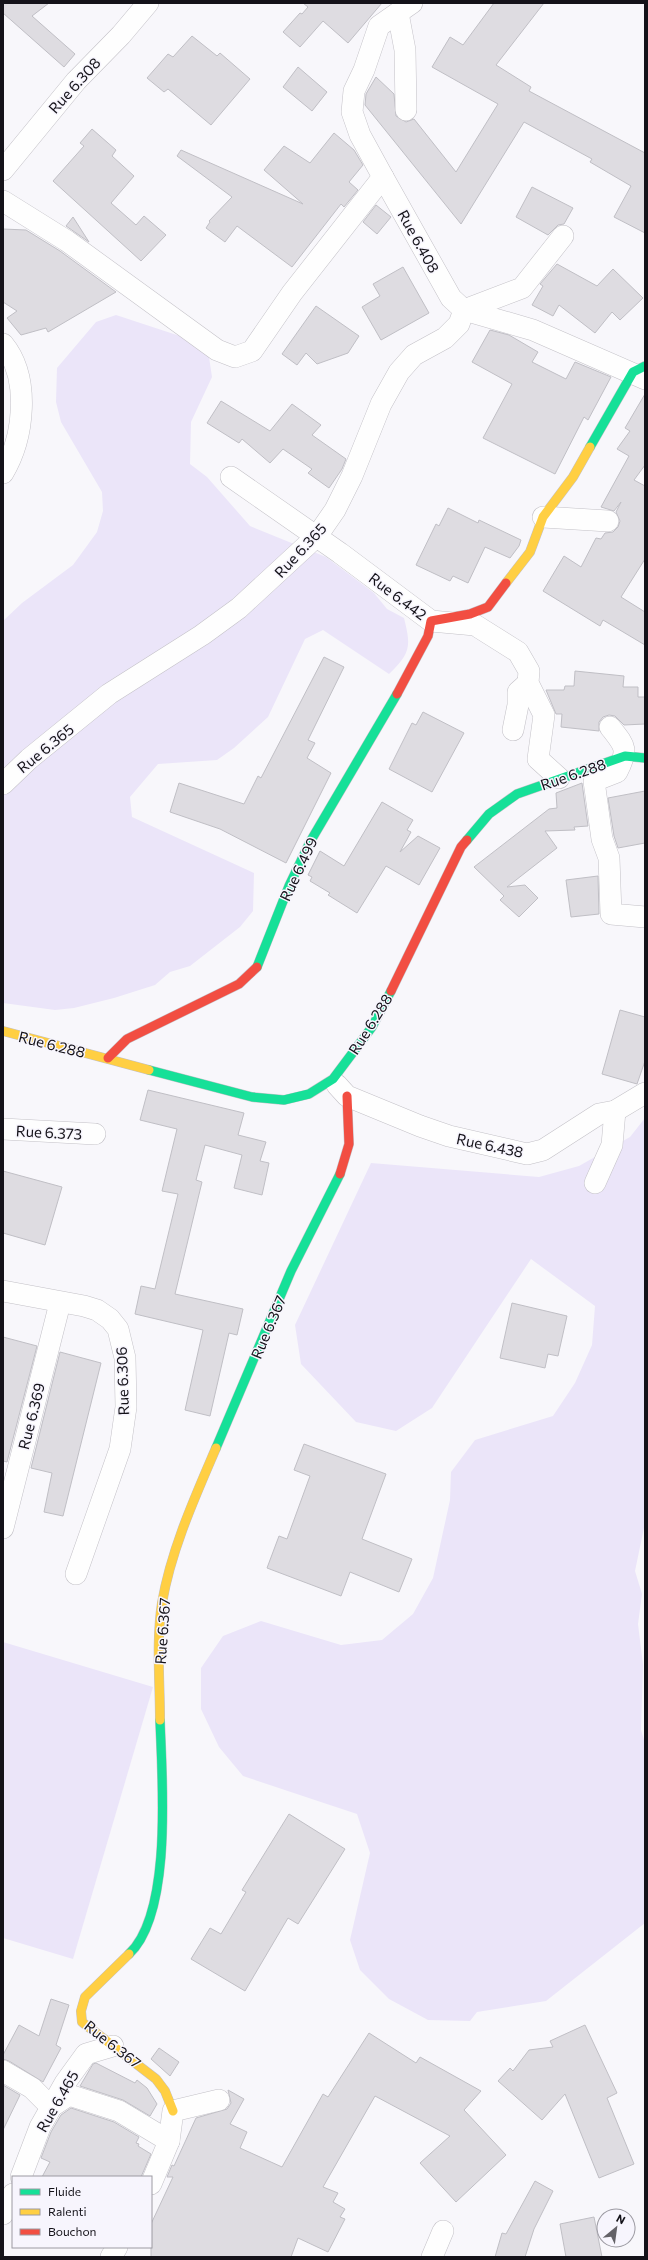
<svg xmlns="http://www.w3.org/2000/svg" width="648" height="2260" font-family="Commissioner,sans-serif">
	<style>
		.green { fill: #ebe5f9 }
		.building { fill: #dedce1; stroke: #c0bfc5 }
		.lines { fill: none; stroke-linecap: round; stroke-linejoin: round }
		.street-casing { stroke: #c3c1c7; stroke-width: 22 }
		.fast-casing { stroke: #c3c1c7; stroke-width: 10 }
		.slow-casing { stroke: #c3c1c7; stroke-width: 10 }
		.jam-casing { stroke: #c3c1c7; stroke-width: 10 }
		.street { stroke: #fefefe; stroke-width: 21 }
		.fast { stroke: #16e098; stroke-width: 9 }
		.slow { stroke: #ffcf43; stroke-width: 9 }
		.jam { stroke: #f24e42; stroke-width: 9 }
		.labels { text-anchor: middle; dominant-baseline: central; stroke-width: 3; stroke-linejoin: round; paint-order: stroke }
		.street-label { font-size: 15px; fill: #141219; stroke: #f7f5fd }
	</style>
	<rect width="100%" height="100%" fill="#f8f7fb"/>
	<g class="green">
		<path d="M116 315 195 341 209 357 212 377 191 422 190 464 207 477 250 526 326 557 374 593 387 609 404 618C411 646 411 653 389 674L323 630 305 639 268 717 234 748 217 760 158 764 130 797 132 817 254 873 253 911 240 927 190 966 170 972 155 985 114 998 74 1008 55 1010 3 1003V621L22 603 73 565 97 532 103 511 102 492 61 422 56 402 57 368 96 322Z"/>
		<path d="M645 1118V1523L635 1571 642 1594 638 1624 643 1665 641 1730 645 1743V1923L546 2001 477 2012 470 2021 428 2020 389 1999 360 1970 350 1940 370 1853 357 1814 243 1776 219 1747 201 1709V1668L223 1636 261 1621 341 1645 382 1640 413 1614 433 1578 450 1500 451 1472 475 1440 553 1416 575 1383 592 1345 595 1306 531 1259 432 1408 396 1431 356 1422 301 1364 295 1325 371 1163 539 1177 579 1166 630 1137Z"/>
		<path d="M3 1642 153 1687 73 1959 3 1938Z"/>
	</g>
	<g class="building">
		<path d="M3 3H49L32 16 75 54 64 67 3 13Z"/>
		<path d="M303 3H382L348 43 323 21 300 47 283 32 300 13 302 14 308 7Z"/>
		<path d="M494 3H544L496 65 531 87 529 91 645 153V233L614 217 631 186 590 162 592 159 524 122 461 224 365 105 366 94 376 77 394 94 396 116 406 122 414 119 456 172 498 104 432 67 450 37 463 45Z"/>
		<path d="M192 36 217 56 220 53 250 79 211 125 168 89 164 92 147 78 168 54 173 57Z"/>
		<path d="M298 67 327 92 312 111 283 87Z"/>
		<path d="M92 129 116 150 112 156 134 176 111 203 136 225 144 216 166 235 141 261 53 181 84 146 80 143Z"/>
		<path d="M334 133 354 150 363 165 349 182 358 190 344 207 341 204 292 267 237 226 225 242 206 228 210 222 209 221 232 197 177 156 181 150 303 204 264 170 284 146 310 163Z"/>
		<path d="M532 187 573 208 564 224 558 225 548 235 516 217Z"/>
		<path d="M376 205 391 217 377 234 363 222Z"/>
		<path d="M73 217 89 242 66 226Z"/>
		<path d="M3 229 26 230 60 251 116 292 48 332 46 328 21 335 7 318 17 311 3 302Z"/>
		<path d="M557 264 597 286 613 269 643 298 620 320 612 312 595 333 559 305 553 316 532 305 543 286 540 284Z"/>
		<path d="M403 267 429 313 381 340 362 307 380 296 373 284Z"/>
		<path d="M316 306 359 336 348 353 317 364 306 353 297 365 282 354Z"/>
		<path d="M490 330 509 335 538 352 532 362 566 379 575 362 611 377 588 420 584 417 555 474 483 438 512 384 472 362Z"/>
		<path d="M645 394V465L634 480 645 486V559L621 597 645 612V645L603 620 600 626 543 591 564 556 581 567 596 538 601 539 605 533 613 532 618 527 620 521 616 512 621 502 614 511 601 507 629 456 617 449 630 431 625 428Z"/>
		<path d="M221 401 270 431 292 404 321 425 312 435 346 459 342 469 329 488 308 473 312 469 283 449 270 463 242 439 239 443 207 423Z"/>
		<path d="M448 508 478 523 479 520 521 540 519 546 510 558 485 547 468 583 453 576 450 581 416 565 436 524 439 526Z"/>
		<path d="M324 657 344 667 308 740 315 743 307 758 331 773 286 863 220 829 170 812 179 783 244 804 258 776 261 778Z"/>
		<path d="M575 671 624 676 623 687H638V697H645V724L624 725 615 716 609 715 603 717 599 722V731L561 727 562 714H556L546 690H564L565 686H574Z"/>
		<path d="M423 712 464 733 432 792 389 769 412 723 416 725Z"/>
		<path d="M582 783 588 826 574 827 575 830 545 831 557 848 507 887 525 885 538 898 519 917 500 900 504 896 474 867 549 809 557 808 556 793Z"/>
		<path d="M645 791V843L618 848 614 836 608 798Z"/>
		<path d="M382 802 413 820 407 830 411 832 400 852 418 836 440 848 419 885 386 866 357 913 328 895 330 893 310 881 312 877 308 875 320 851 344 866Z"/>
		<path d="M598 876 599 914 571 917 566 880Z"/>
		<path d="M620 1010 645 1017V1061L637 1084 602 1074Z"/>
		<path d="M148 1090 244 1113 238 1135 266 1142 260 1161 269 1163 262 1195 234 1188 242 1155 205 1145 196 1180 202 1182 175 1294 243 1309 237 1335 229 1333 210 1416 185 1410 203 1330 135 1314 141 1286 155 1289 178 1194 162 1191 177 1129 140 1120Z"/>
		<path d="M3 1171 62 1187 45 1245 3 1233Z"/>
		<path d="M512 1303 567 1316 558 1356 548 1354 545 1368 500 1358Z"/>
		<path d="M3 1337 37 1346 7 1462 3 1461Z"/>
		<path d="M60 1352 101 1363 63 1516 44 1512 52 1473 31 1468Z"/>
		<path d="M304 1444 386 1474 362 1539 412 1559 399 1592 350 1572 341 1596 267 1568 279 1536 287 1539 310 1476 294 1470Z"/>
		<path d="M289 1814 345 1849 298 1924 288 1918 245 1991 191 1959 210 1928 221 1934 246 1892 242 1890Z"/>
		<path d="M51 1999 69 2005 56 2045 61 2048 43 2082 9 2061 3 2059V2055L19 2025 39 2036Z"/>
		<path d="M585 2025 617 2093 607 2098 634 2164 599 2178 565 2094 542 2120 498 2081 510 2068 513 2071 529 2050 553 2047 550 2041Z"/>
		<path d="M369 2033 416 2063 420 2057 481 2091 464 2110 506 2155 456 2202 420 2163 450 2136 375 2096 323 2187 338 2193 333 2202 345 2209 340 2217 345 2219 328 2252 298 2238 291 2257H151V2224L173 2177H167L172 2165 174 2166 196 2118 227 2109 231 2103 228 2090 244 2099 230 2124 247 2132 240 2148 282 2167 323 2094 328 2097Z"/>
		<path d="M159 2048 179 2062 170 2076 151 2059Z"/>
		<path d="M96 2063 135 2083 137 2080 147 2088 157 2104 150 2116 123 2100 80 2086 93 2064Z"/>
		<path d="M3 2085 20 2095 3 2130Z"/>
		<path d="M71 2108 114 2122 139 2137 136 2143 139 2144 138 2146 151 2154 141 2177H42L50 2162 41 2158 51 2132 61 2115Z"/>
		<path d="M535 2181 553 2191 534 2229 525 2257H495L502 2233 506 2234Z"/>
		<path d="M594 2217 602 2257H566L560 2224Z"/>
	</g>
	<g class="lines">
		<g class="street-casing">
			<g id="street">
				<path d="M412 3 379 26 364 70 354 91 352 112 360 135 383 177 451 298 464 310 533 330 645 379"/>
				<path d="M398 13 405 50 406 110"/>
				<path d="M3 170 76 81 121 35 148 3"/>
				<path d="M3 201 67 241 217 350 235 357 252 351 292 293 383 177"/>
				<path d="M3 344C31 378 24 438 3 473"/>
				<path d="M231 477 340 553 431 621 475 625 518 652 529 671 528 683 544 715 538 759 559 778"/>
				<path d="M543 517 608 521"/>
				<path d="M610 727C625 746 629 749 617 772L594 781 602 839 609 858 611 914 645 917"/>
				<path d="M513 730 518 705V692L528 683"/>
				<path d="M3 784 29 759 109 694 202 635 239 608 317 536 335 510 352 476 381 404 399 372 414 355 445 338 459 324 464 310 522 288 563 236"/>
				<path d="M337 1085 347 1096 420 1126 449 1136 527 1154 543 1150 599 1114 615 1111 645 1093"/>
				<path d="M3 1129 95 1134"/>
				<path d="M595 1183 612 1145 615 1111"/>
				<path d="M3 1291 84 1306 97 1310 110 1319 118 1329 125 1358 126 1407 120 1449 76 1574"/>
				<path d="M3 1528 60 1303"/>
				<path d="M3 2071 32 2088 51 2107 69 2095 119 2111 169 2141"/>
				<path d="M21 2177 40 2127 65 2083 86 2054 113 2046"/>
				<path d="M151 2184 169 2141 173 2111 219 2100"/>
				<path d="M3 2214 13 2194"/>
				<path d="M111 2257 117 2247"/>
				<path d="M432 2257 443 2231"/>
			</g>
		</g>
		<g class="fast-casing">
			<g id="fast">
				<path d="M590 447 633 372 645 366"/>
				<path d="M467 840 489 814 517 794 625 756 645 758"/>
				<path d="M257 967 289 886 310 842 397 694"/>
				<path d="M149 1070 252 1097 284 1100 309 1094 333 1079 372 1027 391 991"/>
				<path d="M216 1448 291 1271 340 1174"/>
				<path d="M129 1954C173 1913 162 1778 160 1720"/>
			</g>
		</g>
		<g class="slow-casing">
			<g id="slow">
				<path d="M506 583 530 552 543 517 573 477 590 447"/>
				<path d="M3 1031 149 1070"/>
				<path d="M160 1720C160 1682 156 1641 162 1603 171 1550 195 1497 216 1448"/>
				<path d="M129 1954 85 1997 81 2011 82 2022 156 2079 165 2091 173 2111"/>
			</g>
		</g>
		<g class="jam-casing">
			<g id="jam">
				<path d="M397 694 428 636 431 621 470 614 488 607 506 583"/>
				<path d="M391 991 461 847 467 840"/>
				<path d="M108 1058 127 1039 239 984 257 967"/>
				<path d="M340 1174 349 1144 347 1096"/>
			</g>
		</g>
		<use href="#street" class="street"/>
		<use href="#fast" class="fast"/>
		<use href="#slow" class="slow"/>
		<use href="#jam" class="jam"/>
	</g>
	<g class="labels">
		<g class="street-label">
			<text transform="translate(74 85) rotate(-48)">Rue 6.308</text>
			<text transform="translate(419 241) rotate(61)">Rue 6.408</text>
			<text transform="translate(300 550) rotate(-47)">Rue 6.365</text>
			<text transform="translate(398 596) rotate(37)">Rue 6.442</text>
			<text transform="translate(45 748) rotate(-39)">Rue 6.365</text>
			<text transform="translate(573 774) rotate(-19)">Rue 6.288</text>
			<text transform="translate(298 869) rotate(-65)">Rue 6.499</text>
			<text transform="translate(370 1024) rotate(-58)">Rue 6.288</text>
			<text transform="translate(52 1044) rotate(14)">Rue 6.288</text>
			<text transform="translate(49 1132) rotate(3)">Rue 6.373</text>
			<text transform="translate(490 1145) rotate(12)">Rue 6.438</text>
			<text transform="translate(268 1327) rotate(-67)">Rue 6.367</text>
			<text transform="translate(122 1381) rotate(-92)">Rue 6.306</text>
			<text transform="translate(31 1416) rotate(-76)">Rue 6.369</text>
			<text transform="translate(162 1631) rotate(-86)">Rue 6.367</text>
			<text transform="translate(113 2044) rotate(38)">Rue 6.367</text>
			<text transform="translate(57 2101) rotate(-60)">Rue 6.465</text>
		</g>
	</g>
	<rect width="648" height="2260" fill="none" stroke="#141219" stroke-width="8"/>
	<rect x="12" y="2176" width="140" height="72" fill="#f7f5fd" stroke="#9c9aa2"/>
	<rect x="20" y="2189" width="20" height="6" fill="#16e098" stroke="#9c9aa2"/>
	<text x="48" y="2196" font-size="12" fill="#141219">Fluide</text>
	<rect x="20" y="2209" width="20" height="6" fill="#ffcf43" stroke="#9c9aa2"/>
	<text x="48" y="2216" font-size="12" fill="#141219">Ralenti</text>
	<rect x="20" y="2229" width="20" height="6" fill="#f24e42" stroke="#9c9aa2"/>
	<text x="48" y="2236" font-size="12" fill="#141219">Bouchon</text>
	<g transform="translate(616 2228) rotate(29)"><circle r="19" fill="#f7f5fd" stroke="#9c9aa2"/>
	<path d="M0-3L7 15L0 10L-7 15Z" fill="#646268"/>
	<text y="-6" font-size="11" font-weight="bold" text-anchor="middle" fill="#141219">N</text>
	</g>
</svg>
